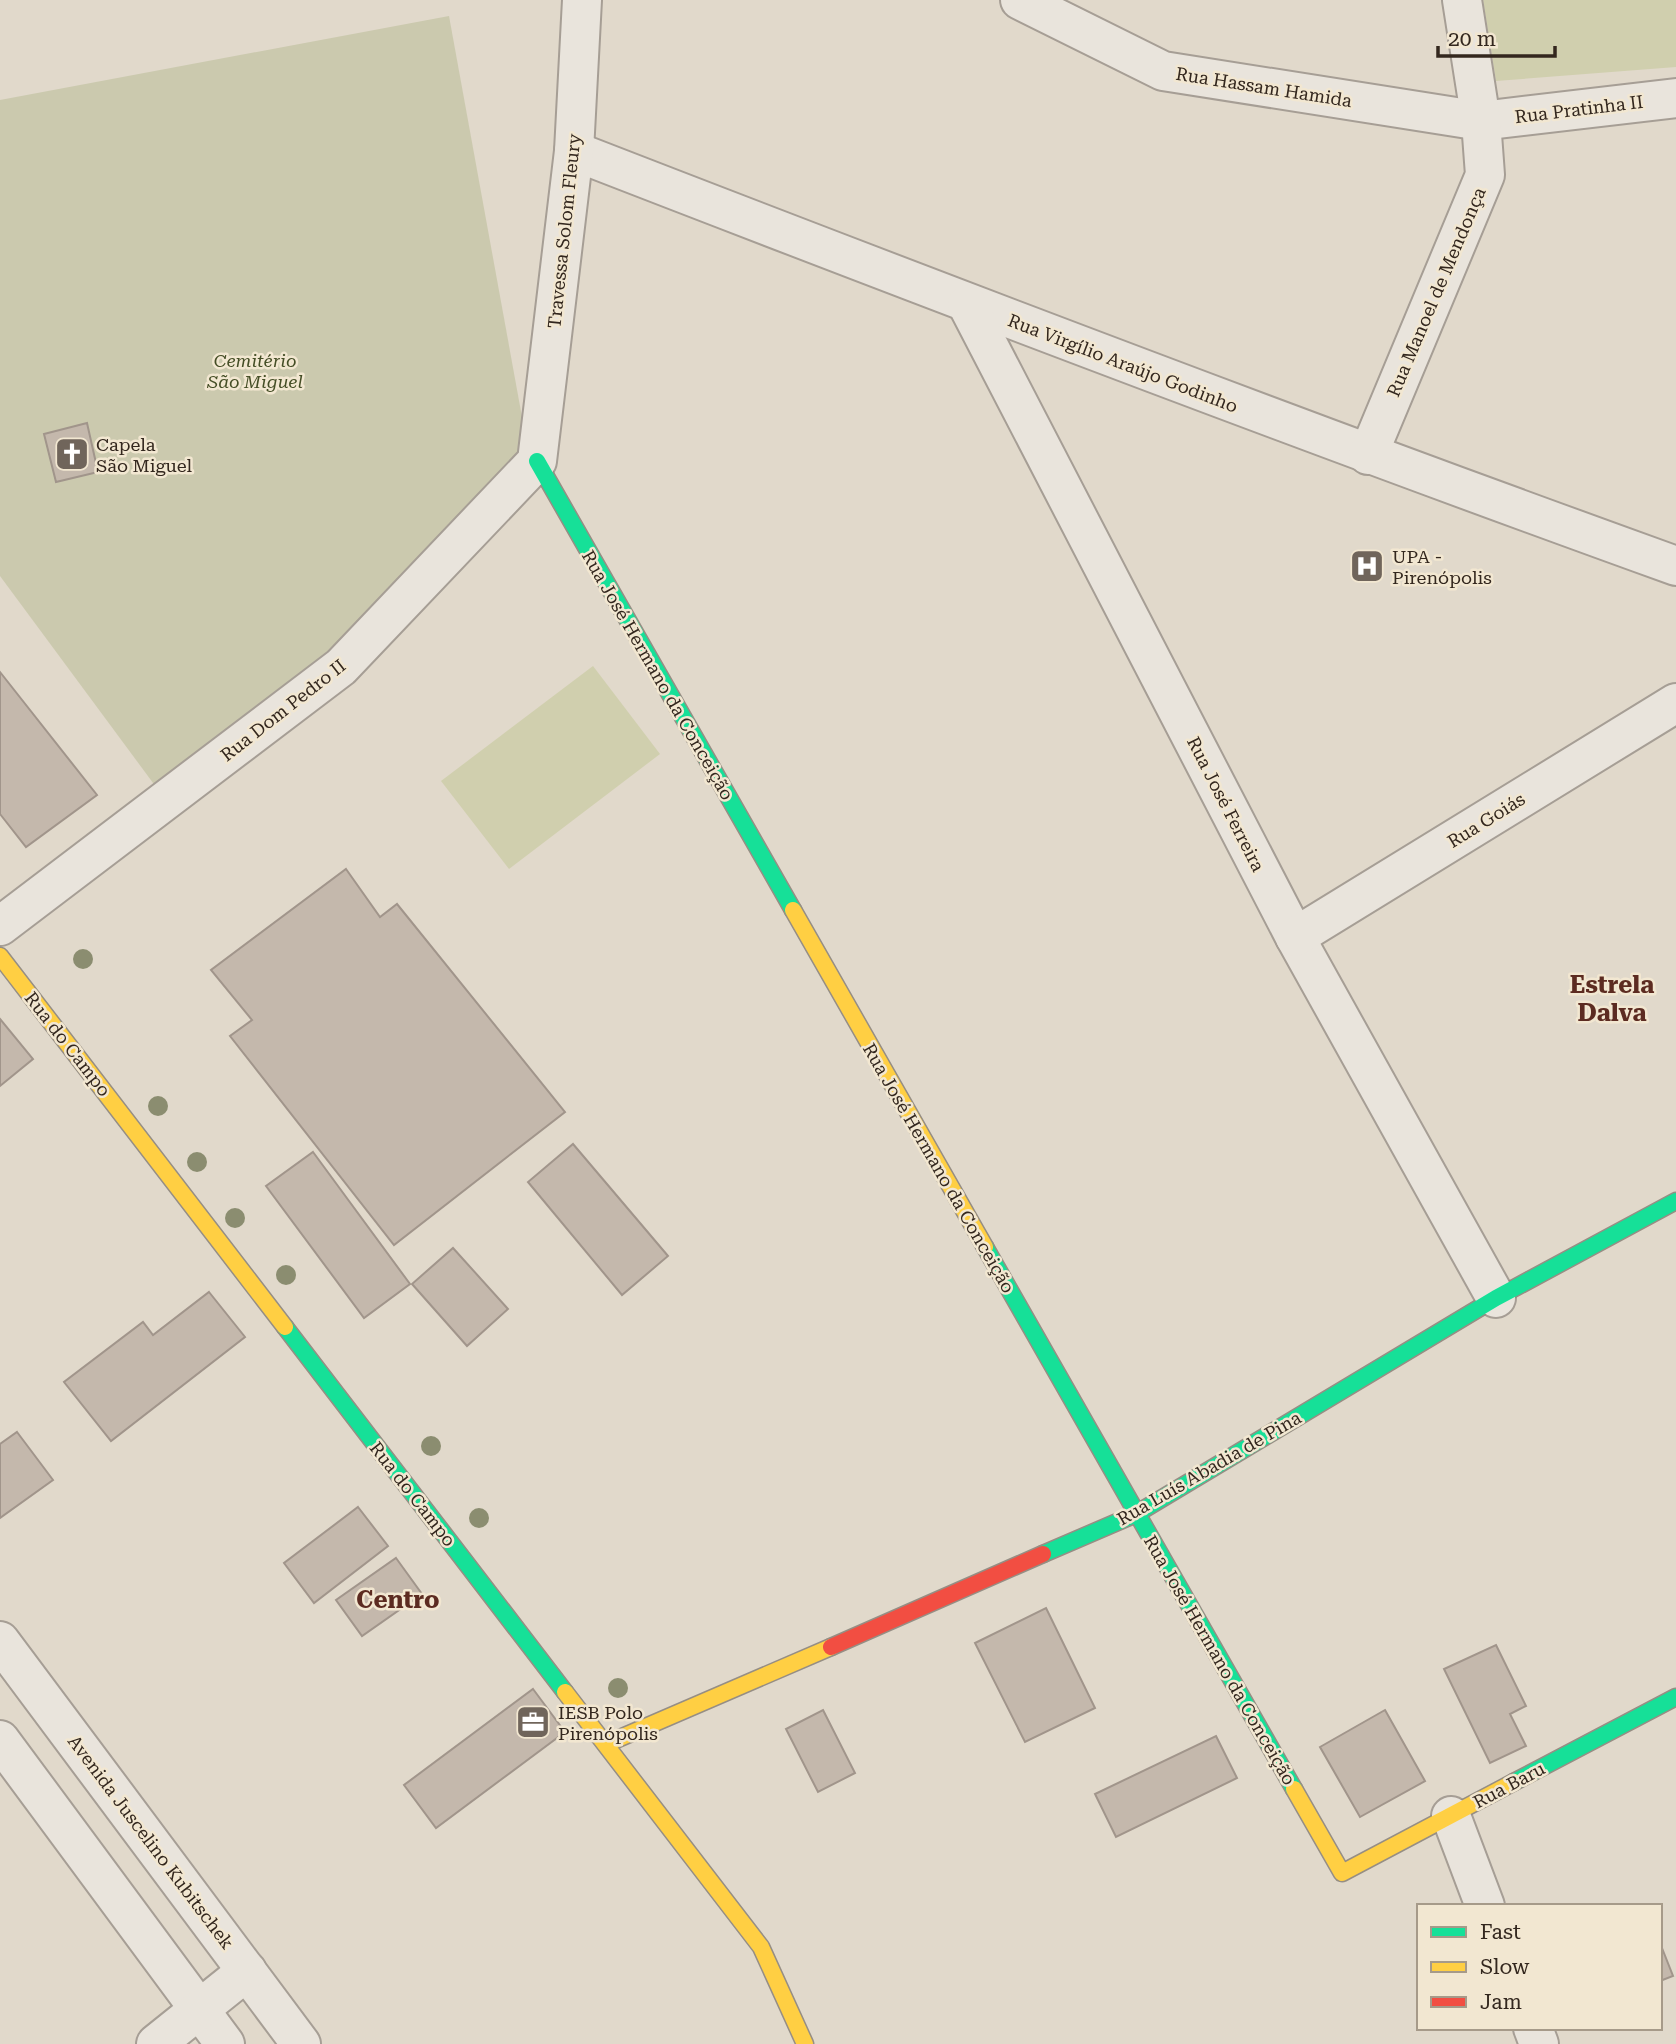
<svg xmlns="http://www.w3.org/2000/svg" width="1676" height="2044" font-family="'Roboto Serif',serif">
	<style>
		.green { fill: #d0cfae }
		.cemetery { fill: #cbc9ae }
		.building { fill: #c4b8ac; stroke: #a1958b; stroke-width: 2 }
		.lines { fill: none; stroke-linecap: round; stroke-linejoin: round }
		.street-casing { stroke: #a69e95; stroke-width: 42 }
		.fast-casing { stroke: #968e84; stroke-width: 19 }
		.slow-casing { stroke: #968e84; stroke-width: 19 }
		.jam-casing { stroke: #968e84; stroke-width: 19 }
		.street { stroke: #e9e4dc; stroke-width: 38 }
		.fast { stroke: #16e098; stroke-width: 16 }
		.slow { stroke: #ffcf43; stroke-width: 16 }
		.jam { stroke: #f24e42; stroke-width: 16 }
		.tree { fill: #8b8d70 }
		.labels { text-anchor: middle; dominant-baseline: central; stroke-width: 5; stroke-linejoin: round; paint-order: stroke }
		.street-label { font-size: 18px; fill: #33271e; stroke: #f2e7d1 }
		.park-label { font-size: 18px; font-style: italic; fill: #454e26; stroke: #f2e7d1 }
		.poi-label { font-size: 18px; fill: #33271e; stroke: #f2e7d1; text-anchor: start }
		.district-label { font-size: 24px; font-weight: bold; fill: #5c2b21; stroke: #f2e7d1 }
	</style>
	<rect width="100%" height="100%" fill="#e1d9cb"/>
	<g class="green">
		<path d="M1483 0H1676V67L1496 81Z"/>
		<path d="M593 666 660 754 509 869 441 781Z"/>
	</g>
	<path class="cemetery" d="M449 16 528 450 333 658 159 791 0 576V100Z"/>
	<g class="building">
		<path d="M87 423 98 472 56 482 44 434Z"/>
		<path d="M0 672 97 795 26 847 0 814Z"/>
		<path d="M346 869 380 917 397 904 565 1112 394 1245 230 1036 252 1020 211 970Z"/>
		<path d="M0 1019 33 1059 0 1086Z"/>
		<path d="M573 1144 668 1256 622 1295 528 1182Z"/>
		<path d="M313 1152 410 1284 364 1318 266 1186Z"/>
		<path d="M453 1248 508 1309 467 1346 412 1284Z"/>
		<path d="M209 1292 245 1337 111 1441 64 1382 143 1322 153 1335Z"/>
		<path d="M17 1432 53 1480 0 1518V1444Z"/>
		<path d="M358 1507 388 1546 314 1603 284 1563Z"/>
		<path d="M396 1558 422 1594 362 1636 336 1600Z"/>
		<path d="M1046 1608 1095 1708 1025 1742 975 1643Z"/>
		<path d="M1496 1645 1526 1706 1510 1714 1526 1746 1490 1763 1444 1669Z"/>
		<path d="M533 1689 565 1732 436 1828 404 1785Z"/>
		<path d="M823 1710 855 1773 818 1792 786 1729Z"/>
		<path d="M1385 1710 1425 1781 1360 1817 1320 1747Z"/>
		<path d="M1216 1736 1237 1778 1116 1837 1095 1794Z"/>
		<path d="M1660 1943 1673 1976 1660 1981Z"/>
	</g>
	<g class="lines">
		<g class="street-casing">
			<g id="street">
				<path d="M1020 0 1163 71 1481 121 1676 98"/>
				<path d="M574 151C940 293 1307 433 1676 566"/>
				<path d="M967 304 1295 937 1496 1298"/>
				<path d="M1368 455 1485 175 1481 121 1462 0"/>
				<path d="M0 926 341 667 537 461 574 151 582 0"/>
				<path d="M1295 937 1676 703"/>
				<path d="M0 1641 301 2044"/>
				<path d="M0 1740 225 2044"/>
				<path d="M1451 1816 1485 1906"/>
				<path d="M1533 2028 1539 2044"/>
				<path d="M156 2044 247 1971"/>
			</g>
		</g>
		<g class="fast-casing">
			<g id="fast">
				<path d="M537 461 793 910"/>
				<path d="M985 1247 1294 1789"/>
				<path d="M285 1327 565 1692"/>
				<path d="M1043 1554 1136 1514 1496 1298 1676 1201"/>
				<path d="M1514 1782 1676 1697"/>
			</g>
		</g>
		<g class="slow-casing">
			<g id="slow">
				<path d="M793 910 985 1247"/>
				<path d="M0 956 285 1327"/>
				<path d="M565 1692 761 1947 805 2044"/>
				<path d="M606 1744 831 1647"/>
				<path d="M1294 1789 1342 1873 1514 1782"/>
			</g>
		</g>
		<g class="jam-casing">
			<path id="jam" d="M831 1647 1043 1554"/>
		</g>
		<use href="#street" class="street"/>
		<use href="#fast" class="fast"/>
		<use href="#slow" class="slow"/>
		<use href="#jam" class="jam"/>
	</g>
	<g class="tree">
		<circle cx="83" cy="959" r="10"/>
		<circle cx="158" cy="1106" r="10"/>
		<circle cx="197" cy="1162" r="10"/>
		<circle cx="235" cy="1218" r="10"/>
		<circle cx="286" cy="1275" r="10"/>
		<circle cx="431" cy="1446" r="10"/>
		<circle cx="479" cy="1518" r="10"/>
		<circle cx="618" cy="1688" r="10"/>
	</g>
	<defs>
		<g id="church-square" transform="scale(1.75)"><rect x="-9" y="-9" width="18" height="18" rx="4" fill="#70655b" stroke="#f2e7d1"/><path d="M-1.2-6h2.4v3.5h3.3v2.4h-3.3V6h-2.4V-.1h-3.3v-2.4h3.3Z" fill="#fff"/></g>
		<g id="hospital-square" transform="scale(1.75)"><rect x="-9" y="-9" width="18" height="18" rx="4" fill="#70655b" stroke="#f2e7d1"/><path d="M-5-5h3v3.5h4V-5h3V5h-3V1.5h-4V5h-3Z" fill="#fff"/></g>
		<g id="office-square" transform="scale(1.75)"><rect x="-9" y="-9" width="18" height="18" rx="4" fill="#70655b" stroke="#f2e7d1"/><path d="M-6-3h4V-5.5h4V-3h4V5H-6ZM-1-4.5V-3h2v-1.5ZM-6 0V1H6V0Z" fill="#fff"/></g>
	</defs>
	<g fill-rule="evenodd">
		<use href="#church-square" x="72" y="454"/>
		<use href="#hospital-square" x="1367" y="566"/>
		<use href="#office-square" x="533" y="1722"/>
	</g>
	<g class="labels">
		<g class="street-label">
			<text transform="translate(1264 87) rotate(9)">Rua Hassam Hamida</text>
			<text transform="translate(1579 109) rotate(-7)">Rua Pratinha II</text>
			<text transform="translate(564 231) rotate(-84)">Travessa Solom Fleury</text>
			<text transform="translate(1436 292) rotate(-67)">Rua Manoel de Mendonça</text>
			<text transform="translate(1123 363) rotate(21)">Rua Virgílio Araújo Godinho</text>
			<text transform="translate(658 675) rotate(60)">Rua José Hermano da Conceição</text>
			<text transform="translate(283 710) rotate(-38)">Rua Dom Pedro II</text>
			<text transform="translate(1226 804) rotate(63)">Rua José Ferreira</text>
			<text transform="translate(1486 820) rotate(-32)">Rua Goiás</text>
			<text transform="translate(68 1044) rotate(52)">Rua do Campo</text>
			<text transform="translate(939 1168) rotate(60)">Rua José Hermano da Conceição</text>
			<text transform="translate(1209 1468) rotate(-30)">Rua Luís Abadia de Pina</text>
			<text transform="translate(413 1494) rotate(52)">Rua do Campo</text>
			<text transform="translate(1220 1660) rotate(60)">Rua José Hermano da Conceição</text>
			<text transform="translate(1509 1785) rotate(-28)">Rua Baru</text>
			<text transform="translate(151 1842) rotate(53)">Avenida Juscelino Kubitschek</text>
		</g>
		<g class="park-label">
			<text x="255" y="360">Cemitério<tspan x="255" dy="21">São Miguel</tspan></text>
		</g>
		<g class="poi-label">
			<text x="96" y="444">Capela<tspan x="96" dy="21">São Miguel</tspan></text>
			<text x="1392" y="556">UPA -<tspan x="1392" dy="21">Pirenópolis</tspan></text>
			<text x="558" y="1712">IESB Polo<tspan x="558" dy="21">Pirenópolis</tspan></text>
		</g>
		<g class="district-label">
			<text x="1612" y="985">Estrela<tspan x="1612" dy="28">Dalva</tspan></text>
			<text x="398" y="1600">Centro</text>
		</g>
	</g>
	<rect x="1417" y="1904" width="245" height="126" fill="#f2e7d1" stroke="#a69a89" stroke-width="2"/>
	<rect x="1431" y="1927" width="35" height="10" fill="#16e098" stroke="#a69a89" stroke-width="2"/>
	<text x="1480" y="1939" font-size="21" fill="#33271e">Fast</text>
	<rect x="1431" y="1962" width="35" height="10" fill="#ffcf43" stroke="#a69a89" stroke-width="2"/>
	<text x="1480" y="1974" font-size="21" fill="#33271e">Slow</text>
	<rect x="1431" y="1997" width="35" height="10" fill="#f24e42" stroke="#a69a89" stroke-width="2"/>
	<text x="1480" y="2009" font-size="21" fill="#33271e">Jam</text>
	<path d="M1438 46v10h117v-10" fill="none" stroke="#33271e" stroke-width="3.5"/>
	<text x="1448" y="46" font-size="21" fill="#33271e" stroke="#f2e7d1" stroke-width="5" paint-order="stroke">20 m</text>
</svg>
